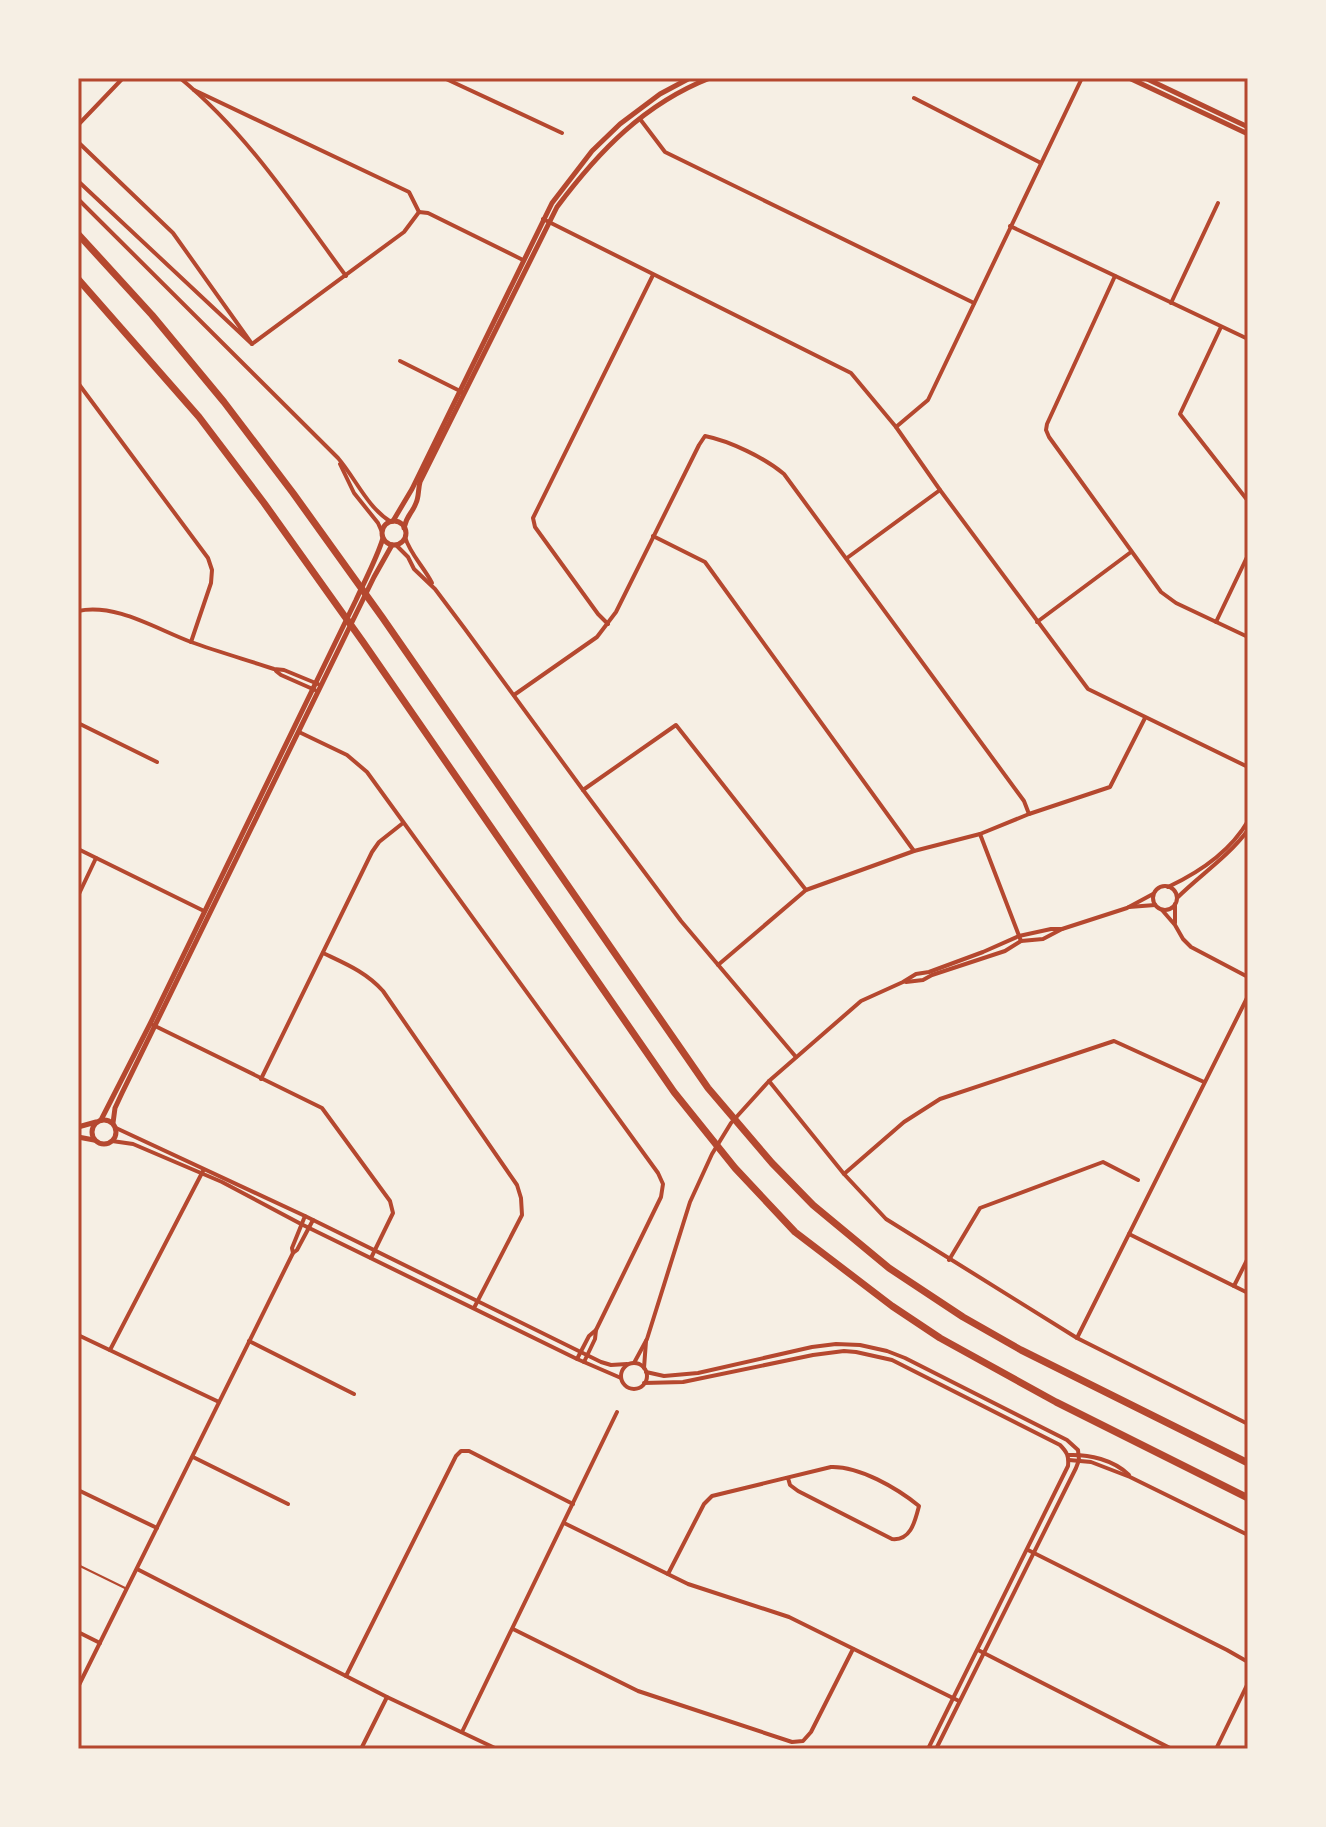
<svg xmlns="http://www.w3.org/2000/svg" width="1326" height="1827" font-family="'Sofia Sans Condensed',sans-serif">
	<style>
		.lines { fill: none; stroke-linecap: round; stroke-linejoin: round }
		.service { stroke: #b5482f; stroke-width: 2 }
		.minor { stroke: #b5482f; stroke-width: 4 }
		.tertiary { stroke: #b5482f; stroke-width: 4 }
		.secondary { stroke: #b5482f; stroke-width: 5 }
		.motorway { stroke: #b5482f; stroke-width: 7 }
		.neatline { fill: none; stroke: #b5482f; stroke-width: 3 }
	</style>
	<rect width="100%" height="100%" fill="#f6efe4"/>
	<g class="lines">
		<path class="service" d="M78 1565 125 1588"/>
		<g class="minor">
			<path d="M180 78C247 133 295 207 346 276"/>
			<path d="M444 78 562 133"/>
			<path d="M194 90 409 192 419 212"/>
			<path d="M914 98 1041 163"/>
			<path d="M640 119 665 152 974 303"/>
			<path d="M78 125 123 78"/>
			<path d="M78 142 173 233 252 344 78 181"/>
			<path d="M78 199 338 458C356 479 367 507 391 522"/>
			<path d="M543 219 851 373 896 427 940 490 1088 689 1248 767"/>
			<path d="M1010 226 1248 339"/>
			<path d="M1115 276 1047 424 1046 430 1049 437 1161 592 1176 603 1248 637"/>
			<path d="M1171 303 1218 203"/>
			<path d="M1221 327 1180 414 1248 501"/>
			<path d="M252 344 404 232 419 212 428 213 523 260"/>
			<path d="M400 361 462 392"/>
			<path d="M78 383 208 558 212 570 211 583 191 642"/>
			<path d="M896 427 928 400 1082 78"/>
			<path d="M340 464 354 493 378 523 382 532"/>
			<path d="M653 536 705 562 914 851"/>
			<path d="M405 537C410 554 424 567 432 583"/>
			<path d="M396 545 408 557 414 569 435 589 465 629 583 790 681 921 796 1057"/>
			<path d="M847 558 940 490"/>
			<path d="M1037 622 1131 552"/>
			<path d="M1216 622 1248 555"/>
			<path d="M608 624 598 614 535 527 533 518 653 275"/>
			<path d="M514 695 597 637 616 612 699 445 705 436C730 441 765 458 784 474L1024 801 1029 814"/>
			<path d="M78 723 157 762"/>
			<path d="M299 732 347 755 367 772 658 1173 663 1184 661 1197 596 1330 595 1339 584 1362"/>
			<path d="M583 790 676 725 806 890"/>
			<path d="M980 834 1021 941"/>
			<path d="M78 849 204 911"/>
			<path d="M78 896 96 858"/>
			<path d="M1175 904V923"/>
			<path d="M1162 910 1175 925 1183 939 1191 947 1248 977"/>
			<path d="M323 953C346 964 366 972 383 991L517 1185 521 1198 522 1215 474 1308"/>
			<path d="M718 965 806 890 914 851 980 834 1029 814 1110 787 1145 718"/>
			<path d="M153 1025 322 1108 390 1201 393 1213 371 1258"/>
			<path d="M261 1079 372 852 379 842 403 823"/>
			<path d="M769 1081 844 1174 886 1219 1077 1338 1248 1424"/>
			<path d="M844 1174 904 1122 940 1099 1114 1041 1204 1082"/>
			<path d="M1129 1234 1248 1293"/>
			<path d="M949 1260 980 1208 1103 1162 1138 1180"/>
			<path d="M1234 1286 1248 1258"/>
			<path d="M78 1335 219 1402"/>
			<path d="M1077 1338 1248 996"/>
			<path d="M249 1341 354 1394"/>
			<path d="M110 1350 203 1171"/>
			<path d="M577 1359 589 1336 596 1330"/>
			<path d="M193 1457 288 1504"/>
			<path d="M78 1490 157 1528"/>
			<path d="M564 1523 688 1584 789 1617 959 1701"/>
			<path d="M1028 1550 1227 1650 1248 1662"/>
			<path d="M137 1569 387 1697 497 1749"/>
			<path d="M668 1574 704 1504 712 1496 831 1467C859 1466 897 1488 919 1506 915 1521 911 1541 892 1539L798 1491 790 1485 788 1478"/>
			<path d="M513 1629 638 1691 792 1742 803 1741 811 1732 853 1649"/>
			<path d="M78 1632 100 1643"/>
			<path d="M978 1650 1172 1749"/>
			<path d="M346 1676 456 1456 461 1451H469L573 1504"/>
			<path d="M462 1732 617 1412"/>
			<path d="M361 1749 387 1697"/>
			<path d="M1216 1749 1248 1683"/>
		</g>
		<g class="tertiary">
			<path d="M78 611C116 603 156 629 191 642 219 652 247 660 274 669L284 670 318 684"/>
			<path d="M276 671 281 675 315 690"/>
			<circle cx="1165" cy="898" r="12"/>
			<path d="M1168 887C1200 872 1230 852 1248 821"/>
			<path d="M1177 898C1200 875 1228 857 1248 830"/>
			<path d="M1129 907 1155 905"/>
			<path d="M906 982 923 980 932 975 1005 951 1021 941 1043 939 1062 929 1127 908 1153 894"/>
			<path d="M116 1128 305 1216 601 1362 611 1365 627 1364"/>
			<path d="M112 1141 133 1144 222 1182 301 1224 577 1359 621 1378"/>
			<path d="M293 1253 292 1248 305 1216"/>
			<path d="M634 1363 647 1339 690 1202 712 1154 731 1123 769 1081 861 1001 903 982 916 974 929 972 983 952 1019 936 1051 929H1062"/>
			<circle cx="634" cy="1376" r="13"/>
			<path d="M644 1368 646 1341"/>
			<path d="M646 1372 664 1376 698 1373 812 1347 836 1344 860 1345 887 1351 905 1358 1067 1440 1078 1450 1079 1460 1076 1468 936 1749"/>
			<path d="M644 1383 683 1382 813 1355 844 1351 856 1352 892 1360 1060 1445C1067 1452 1069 1456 1068 1466L928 1749"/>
			<path d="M1068 1455C1089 1454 1114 1460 1129 1475"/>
			<path d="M1069 1460 1091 1462 1130 1477 1248 1535"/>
			<path d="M78 1687 293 1253 297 1250 313 1220"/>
		</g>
		<g class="secondary">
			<path d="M1129 78 1248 134"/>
			<path d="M1145 78 1248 127"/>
			<path d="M393 521 412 489 552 203 592 151 620 124 660 94 690 78"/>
			<circle cx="394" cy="533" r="12"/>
			<path d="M404 528C407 514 412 514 416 503 419 497 418 489 420 482L557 207C599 151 644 104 710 78"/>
			<circle cx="104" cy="1132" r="12"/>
			<path d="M101 1120 150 1024 356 600C365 580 377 558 383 538"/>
			<path d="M113 1123 115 1108 122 1093 374 577 392 545"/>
			<path d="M78 1127 96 1122"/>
			<path d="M78 1137 94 1140"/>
		</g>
		<g class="motorway">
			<path d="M78 234 152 315 224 402 293 493 382 617 708 1088 772 1163 813 1205 889 1268 963 1317 1021 1350 1248 1463"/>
			<path d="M78 279 199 417 264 503 363 642 674 1092 735 1168 795 1232 892 1306 940 1338 1056 1402 1248 1498"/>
		</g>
	</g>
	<rect width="1326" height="1827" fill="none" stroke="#f6efe4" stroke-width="160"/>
	<rect x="80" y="80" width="1166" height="1667" class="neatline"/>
</svg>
